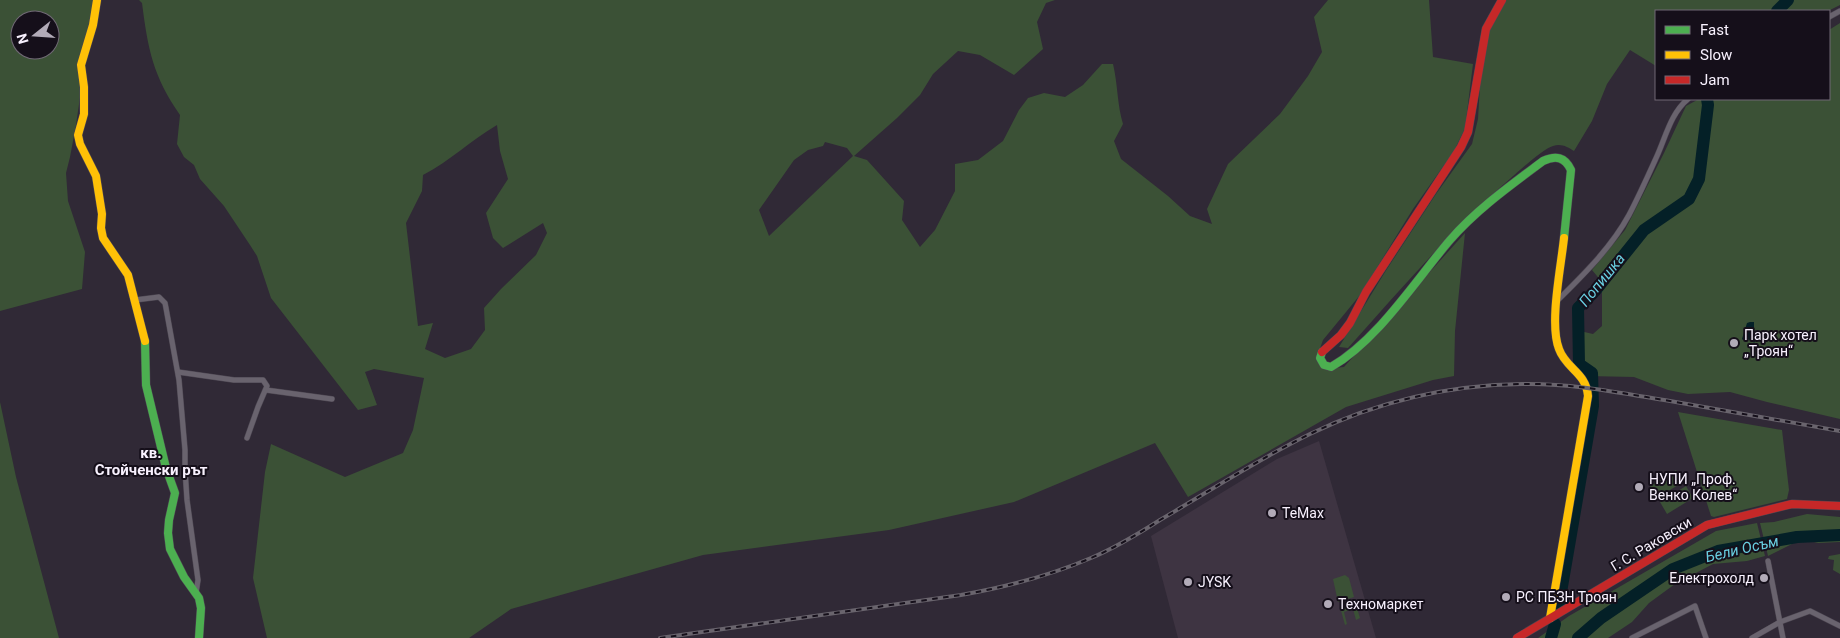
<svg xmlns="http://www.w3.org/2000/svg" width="1840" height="638" font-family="Roboto,sans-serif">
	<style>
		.commercial { fill: #3e3442 }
		.green { fill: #3b5136; fill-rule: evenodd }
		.water { fill: #042027 }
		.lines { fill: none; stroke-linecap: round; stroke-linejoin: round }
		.river { stroke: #042027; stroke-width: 12 }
		.street-casing { stroke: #4d4752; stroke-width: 6 }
		.fast-casing { stroke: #4d4752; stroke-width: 9 }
		.slow-casing { stroke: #4d4752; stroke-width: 9 }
		.jam-casing { stroke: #4d4752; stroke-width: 9 }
		.street { stroke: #69636e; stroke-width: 5 }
		.fast { stroke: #4caf50; stroke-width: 8 }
		.slow { stroke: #ffc107; stroke-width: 8 }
		.jam { stroke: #c62828; stroke-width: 8 }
		.rail-casing { stroke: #69646d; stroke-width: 4 }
		.rail { stroke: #150f1a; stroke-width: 2; stroke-dasharray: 5.5; stroke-linecap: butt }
		.poi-dot { fill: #b2abb8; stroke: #150f1a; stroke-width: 2 }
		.labels { text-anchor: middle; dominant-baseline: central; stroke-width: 4; stroke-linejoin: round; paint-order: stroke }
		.poi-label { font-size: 14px; fill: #f8f1fe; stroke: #150f1a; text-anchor: start }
		.street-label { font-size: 14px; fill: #f8f1fe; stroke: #150f1a }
		.water-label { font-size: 15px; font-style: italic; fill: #69cfe1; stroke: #150f1a }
		.neighbourhood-label { font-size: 15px; font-weight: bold; fill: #f8f1fe; stroke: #150f1a }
	</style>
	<rect width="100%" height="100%" fill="#302936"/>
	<path class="commercial" d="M1319 441 1376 638H1178L1151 536 1277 459Z"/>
	<g class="green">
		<path d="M0 0H94L76 125 70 157 66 173 68 201 85 252 82 289 0 311ZM20 20H50V50H20Z"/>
		<path d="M139 0H1055L1046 3 1037 22 1043 49 1014 75 980 55 958 51 933 74 920 95 897 118 854 156 867 160 904 201 902 220 920 247 935 230 955 191V164L978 160 1003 141 1019 110 1028 98 1044 93 1065 97 1083 85 1102 64H1113C1118 85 1117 104 1123 124L1114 141 1121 159 1168 196 1190 216 1212 224 1207 209 1228 164 1280 114 1308 76 1322 52 1314 17 1328 0H1429L1433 57 1473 64 1465 128 1454 151 1413 209 1360 295 1323 340 1316 360 1324 369 1344 367 1465 233 1455 331 1454 376 1433 380 1346 407 1188 497 1155 443 1014 502 889 530 703 555 511 609 469 638H267L253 578 265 472 271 444 345 477 403 453 413 430 424 378 374 369 365 372 377 405 358 410 271 298 257 256 250 245 224 206 200 179 194 165 184 157 177 144 180 115C153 76 148 50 142 3ZM497 125 500 151 508 179 486 213 493 238 503 248 543 223 547 233 536 255 501 289 484 308 485 330 471 349 445 358 425 349 433 323 418 326 406 223 422 191 423 175C450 161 471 140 497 125ZM825 142 847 148 853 156 769 236 759 210 794 160 808 150 823 146Z"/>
		<path d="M1504 0H1840V5L1828 11H1656V66L1630 50 1607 84 1592 121 1574 151C1568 147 1561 143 1553 146 1544 148 1519 171 1511 178 1451 230 1401 289 1348 348L1339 347 1385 272 1436 194 1472 144 1478 119 1482 49 1489 15Z"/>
		<path d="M1840 23V419L1767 402 1730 392 1688 394 1668 390 1634 377 1587 376 1580 358V331L1593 334 1602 326V282L1592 270 1625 230 1664 153 1686 106 1699 99H1829V30Z"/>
		<path d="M1588 400 1595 402 1568 579 1561 604 1557 605 1555 603Z"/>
		<path d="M0 402 16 477 59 638H0Z"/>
		<path d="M1678 412 1782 430 1789 490 1787 499 1714 517 1711 516Z"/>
		<path d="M1676 470 1683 482 1657 498 1650 486Z"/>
		<path d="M1686 486 1693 498 1667 514 1660 502Z"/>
		<path d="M1807 514 1840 517V542L1818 543 1802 539 1768 556 1760 523 1774 522Z"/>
		<path d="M1757 523 1765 556 1747 561 1713 564 1675 584 1649 603 1632 622 1608 638H1538L1569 616 1716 531Z"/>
		<path d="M1840 554V574L1833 570 1834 560 1828 559 1829 556Z"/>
		<path d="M1345 575 1349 578 1354 597 1338 602 1333 579Z"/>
		<path d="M1352 604 1356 605 1360 618 1356 620 1353 609 1344 612 1347 624 1345 625 1340 607Z"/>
	</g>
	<path class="water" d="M1750 322H1754V334L1759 335 1754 343 1753 341 1747 339 1743 340 1742 339 1747 323Z"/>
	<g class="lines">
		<g class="river">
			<path d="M1777 11 1788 0"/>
			<path d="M1559 604 1593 406 1592 373 1579 364 1578 308 1595 291 1644 230 1689 199 1699 179 1708 105 1707 99"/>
			<path d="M1551 638 1555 624"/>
			<path d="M1578 638 1601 618 1673 569 1718 551 1797 537 1840 535"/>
		</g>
		<g class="street-casing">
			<g id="street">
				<path d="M1829 17 1840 11"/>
				<path d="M135 300 159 297 165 303 166 308 179 380 185 450V469L187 500 198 580 196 593"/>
				<path d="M1557 301C1584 274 1611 248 1629 215 1639 196 1648 176 1657 156 1666 136 1671 113 1688 99"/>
				<path d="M178 372 234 380H263L267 386 258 407 247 438"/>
				<path d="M266 390 332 399"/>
				<path d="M1768 561 1783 638"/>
				<path d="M1632 638 1695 606 1706 638"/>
				<path d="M1752 638 1780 622 1810 611 1840 626"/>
			</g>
		</g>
		<g class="fast-casing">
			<g id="fast">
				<path d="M145 341 146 385 166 468 175 493 169 520 168 533 170 549 184 577 199 598 201 608 199 638"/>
				<path d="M1322 352 1320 358 1324 365 1331 367C1378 340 1415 281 1450 240 1477 209 1511 185 1543 161 1556 155 1565 157 1571 170L1564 238"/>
			</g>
		</g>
		<g class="slow-casing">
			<g id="slow">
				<path d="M97 0 93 25 81 65 84 87V114L78 135 80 144 96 176 102 214 101 228 103 238 128 275 145 341"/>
				<path d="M1550 618 1588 396C1586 372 1566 369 1559 349 1549 324 1561 267 1564 238"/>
			</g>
		</g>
		<g class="jam-casing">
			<g id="jam">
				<path d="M1322 352 1341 335 1350 323 1366 292 1461 147 1468 132 1486 29 1502 0"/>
				<path d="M1517 638 1707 525 1792 504 1840 506"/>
			</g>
		</g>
		<use href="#street" class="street"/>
		<use href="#fast" class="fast"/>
		<use href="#slow" class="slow"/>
		<use href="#jam" class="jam"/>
		<g class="rail-casing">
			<path id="rail" d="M660 638 961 595C1006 587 1049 576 1091 558 1115 548 1138 534 1160 520 1210 491 1258 459 1310 434 1376 402 1449 385 1522 384 1572 383 1621 393 1670 401 1727 411 1783 421 1840 431"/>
		</g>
		<use href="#rail" class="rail"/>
	</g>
	<g class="poi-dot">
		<circle cx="1734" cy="343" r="5"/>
		<circle cx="1639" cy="487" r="5"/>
		<circle cx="1272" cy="513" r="5"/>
		<circle cx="1764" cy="578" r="5"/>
		<circle cx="1188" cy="582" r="5"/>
		<circle cx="1506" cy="597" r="5"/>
		<circle cx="1328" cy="604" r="5"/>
	</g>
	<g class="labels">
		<g class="poi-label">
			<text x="1744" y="335">Парк хотел<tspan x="1744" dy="16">„Троян“</tspan></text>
			<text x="1649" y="479">НУПИ „Проф.<tspan x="1649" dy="16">Венко Колев“</tspan></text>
			<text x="1282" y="513">ТеМах</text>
			<text x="1754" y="578" text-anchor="end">Електрохолд</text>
			<text x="1198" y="582">JYSK</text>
			<text x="1516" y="597">РС ПБЗН Троян</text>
			<text x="1338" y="604">Техномаркет</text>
		</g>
		<g class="street-label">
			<text transform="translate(1651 544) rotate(-31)">Г. С. Раковски</text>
		</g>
		<g class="water-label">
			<text transform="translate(1602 280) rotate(-51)">Попишка</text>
			<text transform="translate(1742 549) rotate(-13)">Бели Осъм</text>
		</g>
		<g class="neighbourhood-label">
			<text x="151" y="453">кв.<tspan x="151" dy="17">Стойченски рът</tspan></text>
		</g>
	</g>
	<rect x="1655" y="10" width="175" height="90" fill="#150f1a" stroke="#706975"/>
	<rect x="1665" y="26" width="25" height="8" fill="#4caf50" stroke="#706975"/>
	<text x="1700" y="35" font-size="15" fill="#f8f1fe">Fast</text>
	<rect x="1665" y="51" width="25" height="8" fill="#ffc107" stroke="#706975"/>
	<text x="1700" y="60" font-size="15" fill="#f8f1fe">Slow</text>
	<rect x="1665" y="76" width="25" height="8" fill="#c62828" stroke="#706975"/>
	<text x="1700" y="85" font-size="15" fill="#f8f1fe">Jam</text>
	<g transform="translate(35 35) rotate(253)"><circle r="24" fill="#150f1a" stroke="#706975"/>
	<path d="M0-4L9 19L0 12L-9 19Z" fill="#b2abb8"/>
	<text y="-8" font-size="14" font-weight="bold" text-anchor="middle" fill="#f8f1fe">N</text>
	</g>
</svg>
